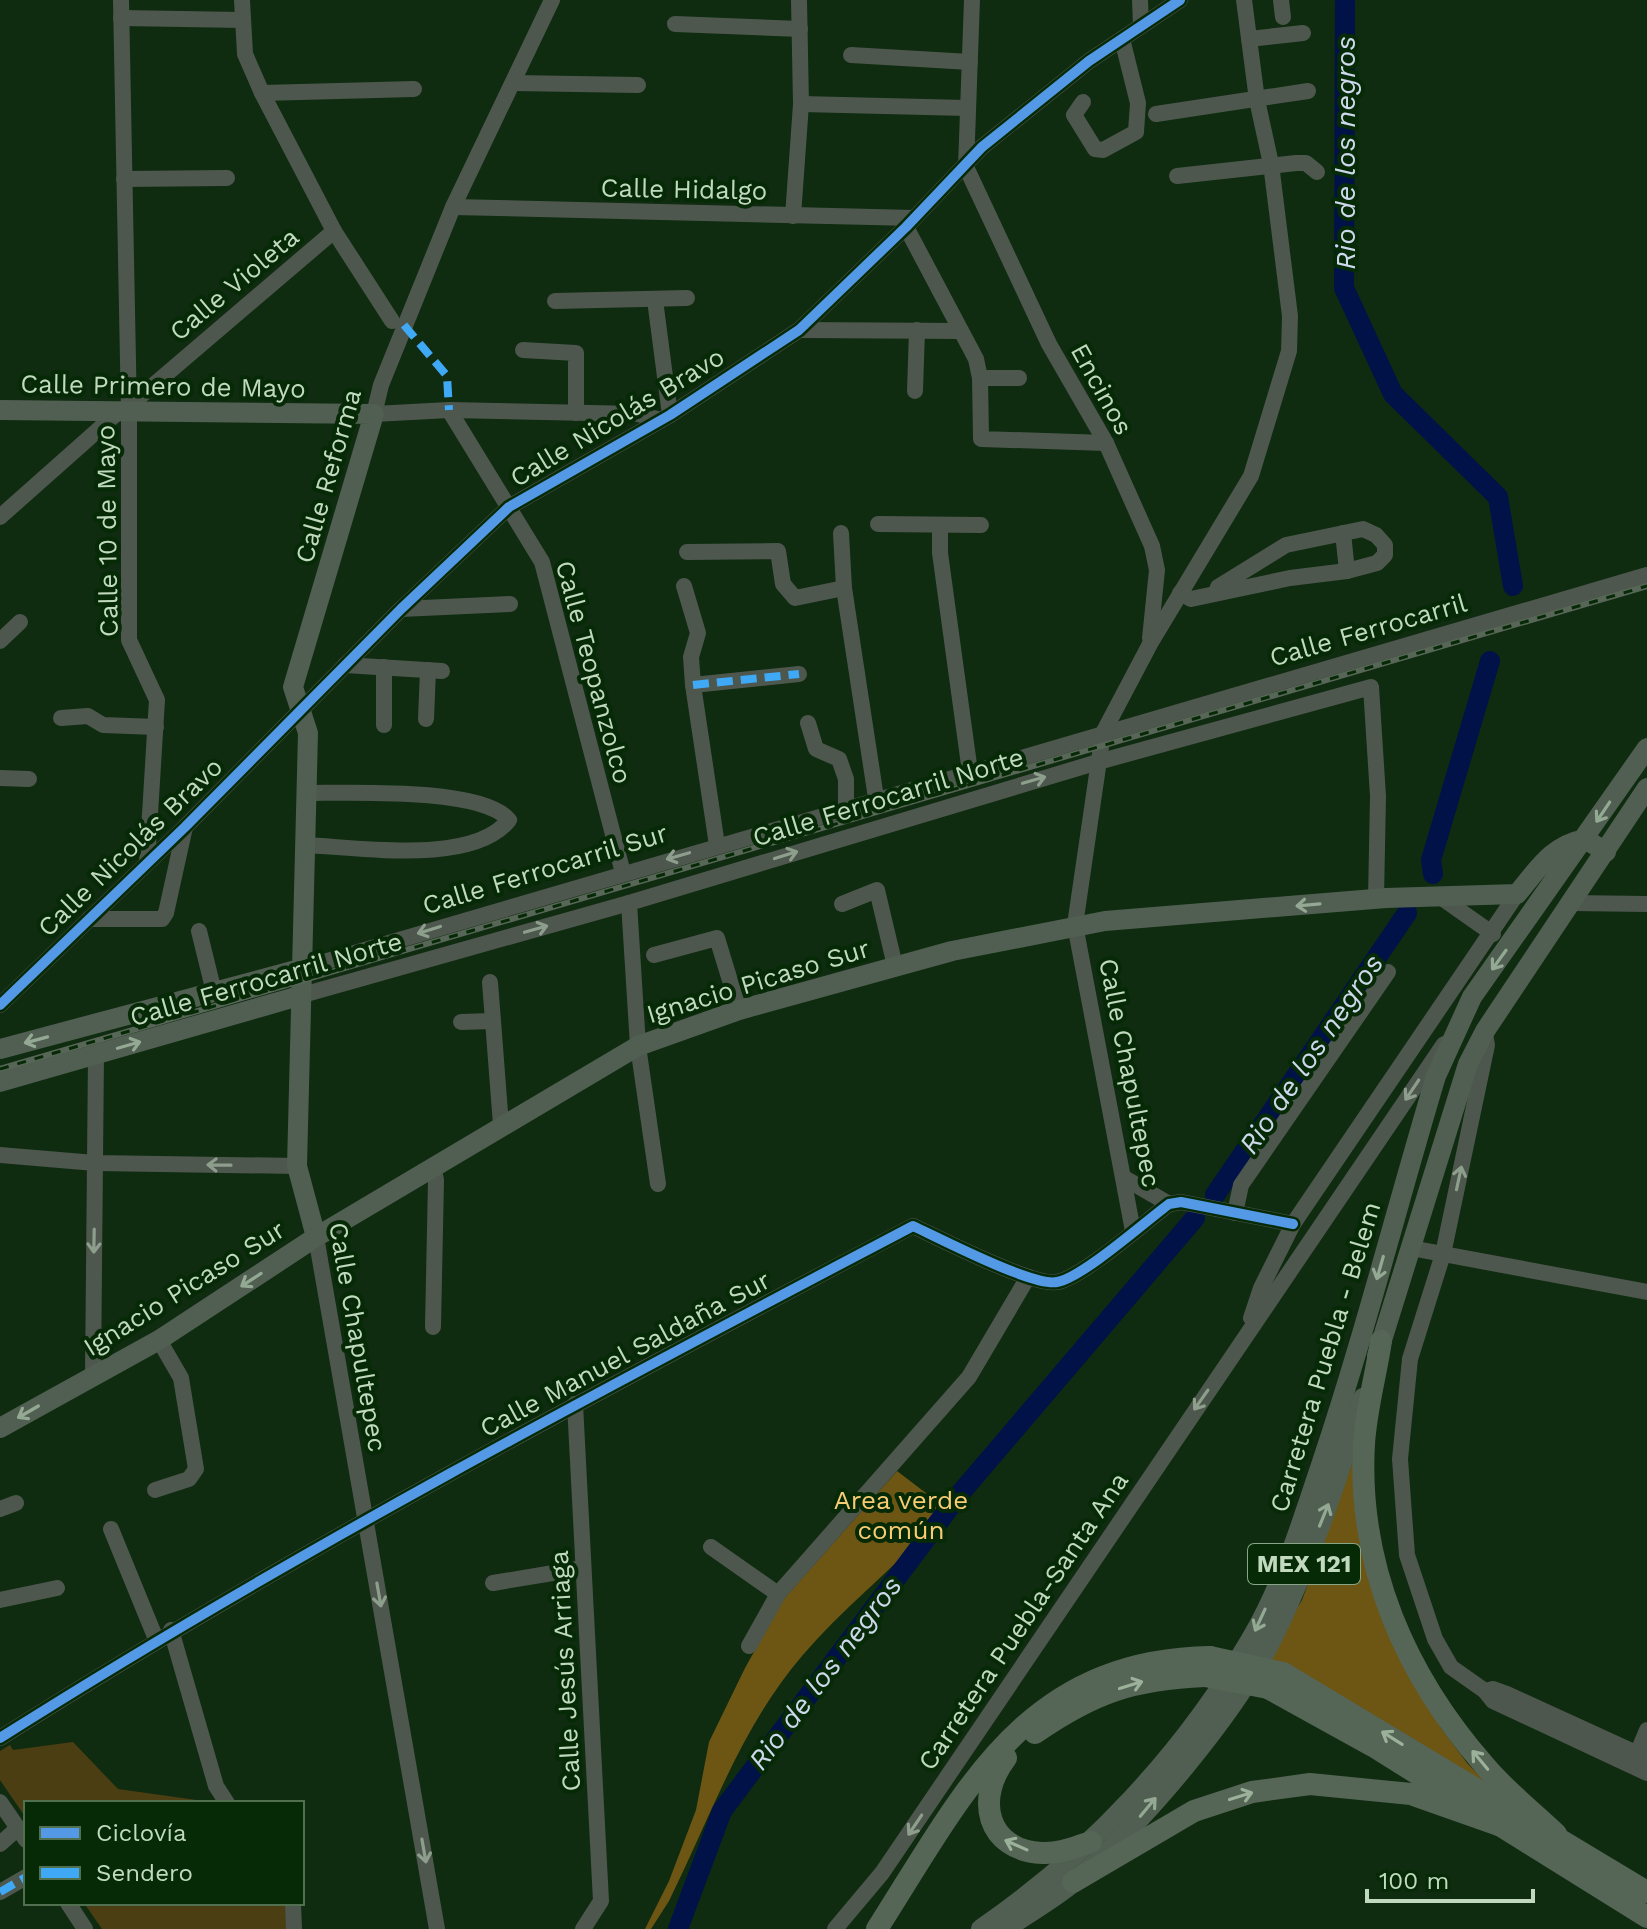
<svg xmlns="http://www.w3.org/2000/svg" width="1647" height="1929" font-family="'Work Sans',sans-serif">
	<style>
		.green { fill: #4c3e13 }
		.forest { fill: #6d5614 }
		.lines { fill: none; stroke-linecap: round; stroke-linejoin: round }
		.river { stroke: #011249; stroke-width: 20 }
		.minor { stroke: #4d574d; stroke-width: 16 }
		.major { stroke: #505f51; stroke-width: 20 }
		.highway { stroke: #556556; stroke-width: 22 }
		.rail-casing { stroke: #576657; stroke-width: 6 }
		.rail { stroke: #062a06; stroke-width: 3; stroke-dasharray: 9; stroke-linecap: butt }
		.highway-bridge { stroke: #556556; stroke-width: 22 }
		.quiet { stroke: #3fa9f5; stroke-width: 8; stroke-dasharray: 16 8; stroke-linecap: butt }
		.cycleway-casing { stroke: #062a06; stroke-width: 15 }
		.cycleway { stroke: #5399e6; stroke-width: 10 }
		.oneway { stroke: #8d9f8c }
		.oneway2 { stroke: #94a993 }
		.oneway3 { stroke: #9bb19a }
		.labels { text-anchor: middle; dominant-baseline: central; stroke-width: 8; stroke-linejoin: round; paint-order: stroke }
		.shield { fill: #062a06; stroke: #89a588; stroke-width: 2 }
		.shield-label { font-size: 24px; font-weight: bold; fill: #c1dabf }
		.street-label { font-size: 26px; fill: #c1dabf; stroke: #062a06 }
		.park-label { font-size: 26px; fill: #f8cc74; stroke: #062a06 }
		.water-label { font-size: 28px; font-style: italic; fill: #cdd8ec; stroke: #062a06 }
	</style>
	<rect width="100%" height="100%" fill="#0f2b10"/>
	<g class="green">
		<path d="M73 1742 118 1789 218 1803H26V1818L0 1780V1751L10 1745 13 1750Z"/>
		<path d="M84 1903H291L292 1929H102Z"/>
	</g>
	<g class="forest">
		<path d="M1360 1442 1394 1647 1441 1728 1467 1763 1501 1798 1266 1660 1302 1600Z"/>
		<path d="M897 1471 947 1509C903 1562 846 1604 802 1656 741 1727 710 1818 669 1901L651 1929H645L669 1881 696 1810 709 1742 745 1668 783 1600Z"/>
	</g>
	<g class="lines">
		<g class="river">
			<path d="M1345 0 1344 288 1393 394 1498 497 1513 586"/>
			<path d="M1433 874 1431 860 1490 661"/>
			<path d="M1215 1195 1407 913"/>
			<path d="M678 1929 722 1811 958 1496 1195 1218"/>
		</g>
		<g class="minor">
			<path d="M121 0 129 413V640L157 700 147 863"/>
			<path d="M242 0 245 54 262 93 334 231 392 321"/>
			<path d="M552 0 453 207 381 385 374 414 449 410 638 414 661 420"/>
			<path d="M972 0 966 167 1049 344 1106 443 1152 546 1157 570 1150 638"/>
			<path d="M1140 0 1141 26"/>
			<path d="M1281 0 1283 17"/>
			<path d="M121 18 243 20"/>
			<path d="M675 24 800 29"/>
			<path d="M1249 39 1303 33"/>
			<path d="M851 55 970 62"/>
			<path d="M513 83 638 85"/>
			<path d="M262 93 414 89"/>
			<path d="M1083 102 1074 115 1095 149 1103 150 1136 132 1138 103 1122 39"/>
			<path d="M801 104 967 108"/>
			<path d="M1156 114 1308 91"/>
			<path d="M1177 176 1296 163H1306L1317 172"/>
			<path d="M124 179 227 178"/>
			<path d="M453 207 914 218"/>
			<path d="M793 216 801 104 799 0"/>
			<path d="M906 227 976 359 980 378 981 439 1106 443"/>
			<path d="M655 300 670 415"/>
			<path d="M555 301 687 298"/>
			<path d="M799 330 961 331"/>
			<path d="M523 350 576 353V413"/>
			<path d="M980 378H1019"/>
			<path d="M915 391 917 330"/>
			<path d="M129 406 334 231"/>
			<path d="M449 410 542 562 623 873"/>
			<path d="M0 517 116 414"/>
			<path d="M878 524 981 525"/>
			<path d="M940 526V553L970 772"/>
			<path d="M841 533 844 588 876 798"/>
			<path d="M1343 533 1347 571"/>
			<path d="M687 552 778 551 783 584 795 598 844 588"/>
			<path d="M684 586 698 633 691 657 693 685 717 845"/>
			<path d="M1180 593 1191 599 1290 578 1347 571 1377 563 1385 555V545L1376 535 1363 529 1286 545 1218 587 1216 593"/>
			<path d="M401 609 510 604"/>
			<path d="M0 641 20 622"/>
			<path d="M345 665 442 671"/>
			<path d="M384 667V725"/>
			<path d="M693 685 799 674"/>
			<path d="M61 718 88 716 103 725 156 727"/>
			<path d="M426 719 428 670"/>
			<path d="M808 723 816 749 839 759 846 779V807"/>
			<path d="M0 778 29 779"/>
			<path d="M304 845C358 847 473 866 509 820 482 787 350 793 306 793"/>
			<path d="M1439 896 1493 934"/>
			<path d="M629 903 638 1046 658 1184"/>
			<path d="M1571 903 1647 904"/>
			<path d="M842 904 877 890 895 966"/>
			<path d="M89 919H162L166 913 185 827"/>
			<path d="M199 931 214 992"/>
			<path d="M654 955 717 938 739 1010"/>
			<path d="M300 969 1647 575"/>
			<path d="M490 982 501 1125"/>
			<path d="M299 996 629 903 1098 762 1371 687 1378 796 1376 899"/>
			<path d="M0 1005 185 827 401 609 509 507 670 415 799 330 906 227 982 147 1089 61 1180 0"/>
			<path d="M461 1022 492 1021"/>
			<path d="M1485 1034 1487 1045 1443 1254 1410 1359 1400 1459 1407 1555 1435 1639 1451 1667 1485 1691 1493 1689 1507 1694 1647 1758"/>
			<path d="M0 1155 95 1163 297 1166"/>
			<path d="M1126 1179 1169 1204"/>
			<path d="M1235 1213 1241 1185 1388 972"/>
			<path d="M1133 1231 1075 925 1103 733 1150 644 1251 476 1289 351 1290 316 1271 164 1257 100 1244 0"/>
			<path d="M316 1237 437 1929"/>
			<path d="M1411 1248 1647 1292"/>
			<path d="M1251 1318 1261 1288 1293 1224 1517 894"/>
			<path d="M433 1327 436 1180 433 1166"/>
			<path d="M93 1375 96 1054"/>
			<path d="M575 1404 601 1901 583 1929"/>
			<path d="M155 1490 189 1479 196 1469 181 1378 159 1340"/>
			<path d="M0 1509 16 1503"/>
			<path d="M111 1529 156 1639"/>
			<path d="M711 1547 778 1594"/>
			<path d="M493 1583 583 1568"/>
			<path d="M0 1600 57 1588"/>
			<path d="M171 1630 216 1786 227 1803"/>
			<path d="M749 1646 778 1594 969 1377 1028 1277"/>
			<path d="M1485 1691 1493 1701 1647 1773"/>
			<path d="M0 1738C295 1551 603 1389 913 1226 939 1238 1033 1287 1057 1282 1082 1278 1146 1221 1169 1204L1181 1202 1293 1224"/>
			<path d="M1634 1761 1647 1730"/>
			<path d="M0 1802 26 1840"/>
			<path d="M0 1844 18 1828"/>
			<path d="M0 1892 26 1877"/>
			<path d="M68 1903 85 1929"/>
			<path d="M293 1903 294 1929"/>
			<path d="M835 1929 882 1873 1444 1044"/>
		</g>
		<g class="major">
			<path d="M0 410 374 414 293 687 308 733 297 1166 316 1237"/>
			<path d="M0 1049 300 969"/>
			<path d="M0 1082 299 996"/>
			<path d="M1377 1356 1468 1064 1485 1031 1647 788"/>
			<path d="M0 1428 159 1340 316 1237 638 1046 739 1010 952 951 1105 921 1386 898 1517 894C1538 869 1552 845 1585 839L1606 852"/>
			<path d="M981 1929C1090 1854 1184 1754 1251 1639 1283 1585 1301 1524 1321 1465 1364 1337 1397 1206 1436 1076L1472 997 1647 748"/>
			<path d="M1005 1929C1028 1913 1054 1899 1075 1881 1143 1823 1238 1711 1276 1631 1312 1556 1338 1477 1363 1398"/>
		</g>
		<g class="highway">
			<path d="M1381 1341C1376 1375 1366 1410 1364 1444 1357 1566 1406 1676 1485 1766 1506 1791 1533 1812 1556 1834"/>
			<path d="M1283 1673 1647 1892"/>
			<path d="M1268 1688 1373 1746 1647 1917"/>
			<path d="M1035 1733C1094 1692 1134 1679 1205 1676"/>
			<path d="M1006 1758C975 1798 986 1850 1042 1853 1060 1854 1075 1847 1091 1842"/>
			<path d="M1073 1882 1194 1811 1252 1792 1310 1784 1411 1794 1499 1825"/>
			<path d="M877 1929C965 1791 1025 1660 1210 1657"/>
		</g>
		<g class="rail-casing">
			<path id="rail" d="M0 1069 1647 586"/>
		</g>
		<use href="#rail" class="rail"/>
		<g class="highway-bridge">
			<path d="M1210 1657 1283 1673"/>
			<path d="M1205 1676 1268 1688"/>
		</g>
		<g class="quiet">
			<path d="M404 325 447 376 449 410"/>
			<path d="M693 685 799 674"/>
			<path d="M0 1892 26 1877"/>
		</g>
		<g class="cycleway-casing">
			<g id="cycleway">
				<path d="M0 1005 185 827 401 609 509 507 670 415 799 330 906 227 982 147 1089 61 1180 0"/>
				<path d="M0 1738C295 1551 603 1389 913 1226 939 1238 1033 1287 1057 1282 1082 1278 1146 1221 1169 1204L1181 1202 1293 1224"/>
			</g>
		</g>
		<use href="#cycleway" class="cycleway"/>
	</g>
	<defs><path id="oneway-shaft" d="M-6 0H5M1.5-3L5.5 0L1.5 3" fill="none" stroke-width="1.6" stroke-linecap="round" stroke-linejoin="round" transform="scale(2)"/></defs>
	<g class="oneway">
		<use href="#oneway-shaft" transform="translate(1034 780) rotate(-16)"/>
		<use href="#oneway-shaft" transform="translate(786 855) rotate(-17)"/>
		<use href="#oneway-shaft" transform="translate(678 856) rotate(164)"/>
		<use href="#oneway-shaft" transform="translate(536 929) rotate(-16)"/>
		<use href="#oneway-shaft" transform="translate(429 930) rotate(163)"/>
		<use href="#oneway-shaft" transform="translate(1412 1090) rotate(124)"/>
		<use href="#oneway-shaft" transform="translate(219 1165) rotate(-179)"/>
		<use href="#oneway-shaft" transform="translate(1459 1178) rotate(-78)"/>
		<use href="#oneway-shaft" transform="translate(94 1241) rotate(91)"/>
		<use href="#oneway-shaft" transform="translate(1201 1400) rotate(125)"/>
		<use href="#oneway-shaft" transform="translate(379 1595) rotate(80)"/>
		<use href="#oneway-shaft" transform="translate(915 1825) rotate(124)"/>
		<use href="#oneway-shaft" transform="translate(424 1851) rotate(80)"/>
	</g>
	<g class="oneway2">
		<use href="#oneway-shaft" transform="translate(1603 812) rotate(124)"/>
		<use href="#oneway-shaft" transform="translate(1308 905) rotate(175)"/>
		<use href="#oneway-shaft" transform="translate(1499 960) rotate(126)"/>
		<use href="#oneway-shaft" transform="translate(36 1040) rotate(165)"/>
		<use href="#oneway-shaft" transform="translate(129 1045) rotate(-16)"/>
		<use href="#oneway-shaft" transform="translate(1380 1268) rotate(106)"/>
		<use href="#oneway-shaft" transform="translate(251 1280) rotate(147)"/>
		<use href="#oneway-shaft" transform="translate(28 1412) rotate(150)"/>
		<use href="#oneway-shaft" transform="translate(1324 1515) rotate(-68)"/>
		<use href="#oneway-shaft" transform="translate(1260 1620) rotate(115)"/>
		<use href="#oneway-shaft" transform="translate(1148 1807) rotate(-50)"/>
	</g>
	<g class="oneway3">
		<use href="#oneway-shaft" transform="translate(1131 1685) rotate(-17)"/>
		<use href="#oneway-shaft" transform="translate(1392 1738) rotate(-148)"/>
		<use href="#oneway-shaft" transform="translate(1480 1760) rotate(-130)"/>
		<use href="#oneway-shaft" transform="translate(1241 1796) rotate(-17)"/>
		<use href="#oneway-shaft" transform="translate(1016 1845) rotate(-156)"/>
	</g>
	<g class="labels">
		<rect class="shield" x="1248" y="1544" width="112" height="40" rx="6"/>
		<g class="shield-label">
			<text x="1304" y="1564">MEX 121</text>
		</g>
		<g class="street-label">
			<text transform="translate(684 189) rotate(1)">Calle Hidalgo</text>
			<text transform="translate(234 284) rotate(-40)">Calle Violeta</text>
			<text transform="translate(163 386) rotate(1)">Calle Primero de Mayo</text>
			<text transform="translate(1102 389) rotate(61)">Encinos</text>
			<text transform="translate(617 417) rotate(-31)">Calle Nicolás Bravo</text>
			<text transform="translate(328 476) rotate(-74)">Calle Reforma</text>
			<text transform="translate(107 531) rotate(-91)">Calle 10 de Mayo</text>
			<text transform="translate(1368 630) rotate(-16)">Calle Ferrocarril</text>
			<text transform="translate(594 672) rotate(75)">Calle Teopanzolco</text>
			<text transform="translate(888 797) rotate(-17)">Calle Ferrocarril Norte</text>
			<text transform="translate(130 847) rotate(-44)">Calle Nicolás Bravo</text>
			<text transform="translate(545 869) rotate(-17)">Calle Ferrocarril Sur</text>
			<text transform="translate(266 979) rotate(-16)">Calle Ferrocarril Norte</text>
			<text transform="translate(758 981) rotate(-17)">Ignacio Picaso Sur</text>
			<text transform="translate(1130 1073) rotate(79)">Calle Chapultepec</text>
			<text transform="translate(184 1288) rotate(-32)">Ignacio Picaso Sur</text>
			<text transform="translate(358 1337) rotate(80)">Calle Chapultepec</text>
			<text transform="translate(625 1354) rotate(-28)">Calle Manuel Saldaña Sur</text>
			<text transform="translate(1325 1357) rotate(-73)">Carretera Puebla - Belem</text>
			<text transform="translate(1023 1621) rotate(-56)">Carretera Puebla-Santa Ana</text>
			<text transform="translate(565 1671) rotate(-93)">Calle Jesús Arriaga</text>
		</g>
		<g class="park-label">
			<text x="901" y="1500">Area verde<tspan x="901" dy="30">común</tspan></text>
		</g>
		<g class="water-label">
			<text transform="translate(1345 153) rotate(-90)">Rio de los negros</text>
			<text transform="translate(1311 1054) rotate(-56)">Rio de los negros</text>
			<text transform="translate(825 1673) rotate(-53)">Rio de los negros</text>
		</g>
	</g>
	<rect x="24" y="1801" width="280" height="104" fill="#062a06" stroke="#517050" stroke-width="2"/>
	<rect x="40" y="1827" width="40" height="12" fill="#5399e6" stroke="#517050" stroke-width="2"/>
	<text x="96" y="1841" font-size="24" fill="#c1dabf">Ciclovía</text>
	<rect x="40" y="1867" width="40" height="12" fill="#3fa9f5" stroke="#517050" stroke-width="2"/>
	<text x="96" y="1881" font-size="24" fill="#c1dabf">Sendero</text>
	<path d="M1367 1889v12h166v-12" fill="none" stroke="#c1dabf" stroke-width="4"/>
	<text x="1379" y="1889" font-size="24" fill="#c1dabf" stroke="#062a06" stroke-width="6" paint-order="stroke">100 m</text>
</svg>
